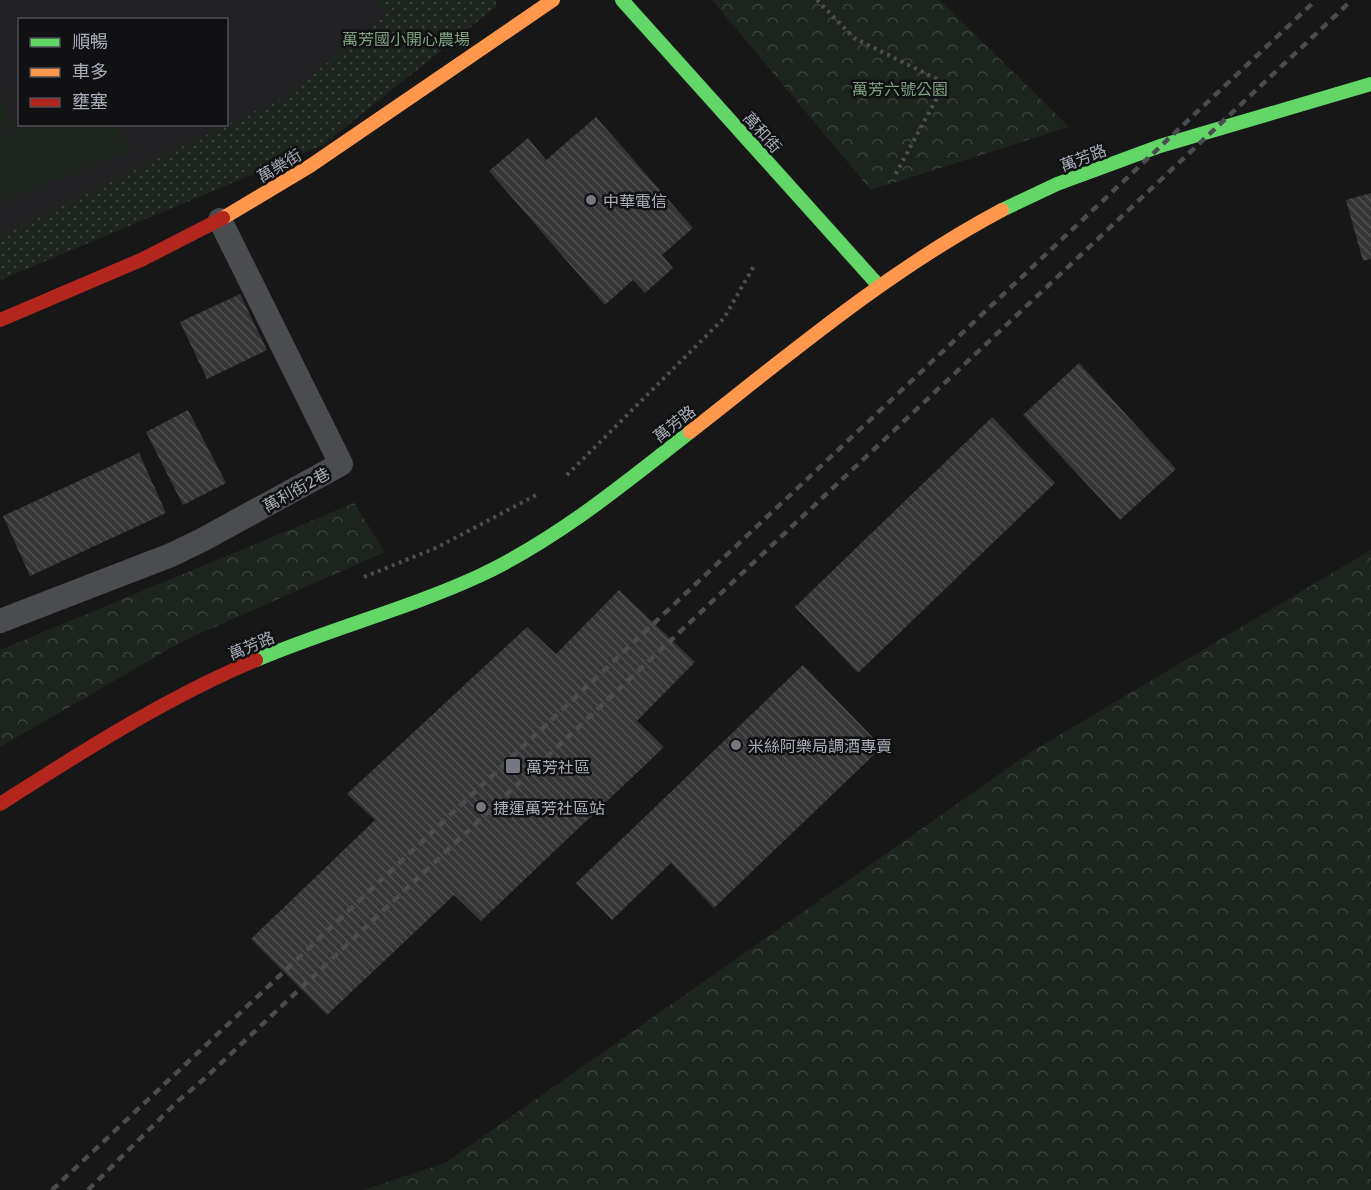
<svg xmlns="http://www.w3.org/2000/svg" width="1371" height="1190" font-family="Lato,'Noto Sans TC',sans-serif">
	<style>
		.built { fill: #212123; fill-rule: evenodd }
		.forest { fill: url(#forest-crowns) }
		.garden { fill: url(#garden-dots) }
		.pitch { fill: #1d241e }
		.building { fill: url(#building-back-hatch) }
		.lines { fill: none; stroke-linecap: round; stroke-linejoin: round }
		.path { stroke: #4d4e52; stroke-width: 4; stroke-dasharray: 3 4.5; stroke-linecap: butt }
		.lane { stroke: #4b4c50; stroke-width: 24 }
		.fast { stroke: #63d668; stroke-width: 14 }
		.slow { stroke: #ff974d; stroke-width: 14 }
		.jam { stroke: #b3261e; stroke-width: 14 }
		.rail { stroke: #4b4c4f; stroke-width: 4.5; stroke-dasharray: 8 6; stroke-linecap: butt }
		.poi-dot { fill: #757880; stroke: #111113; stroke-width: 2 }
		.labels { text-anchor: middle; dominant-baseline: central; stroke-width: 5; stroke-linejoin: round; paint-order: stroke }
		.park-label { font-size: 16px; fill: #7fa381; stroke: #111113 }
		.street-label { font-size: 16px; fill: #a8adb8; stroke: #111113 }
		.poi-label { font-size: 16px; fill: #a8adb8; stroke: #111113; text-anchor: start }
	</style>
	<defs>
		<pattern id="forest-crowns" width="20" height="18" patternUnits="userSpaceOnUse" patternTransform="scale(1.5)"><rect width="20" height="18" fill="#1d241e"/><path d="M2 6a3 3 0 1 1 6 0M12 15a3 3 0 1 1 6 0" fill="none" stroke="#3b413d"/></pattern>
		<pattern id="garden-dots" width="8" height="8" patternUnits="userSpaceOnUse" patternTransform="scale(1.5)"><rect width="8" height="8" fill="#1d241e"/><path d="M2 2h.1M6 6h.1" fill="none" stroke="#3b413d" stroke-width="1.8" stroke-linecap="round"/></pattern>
		<pattern id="building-back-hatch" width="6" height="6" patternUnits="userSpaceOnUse" patternTransform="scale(1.5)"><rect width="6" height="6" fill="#353536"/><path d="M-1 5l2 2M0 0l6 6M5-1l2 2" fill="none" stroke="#4f5051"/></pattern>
	</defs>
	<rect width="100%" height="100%" fill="#171717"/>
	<path class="built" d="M0 0H495L497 6 0 280ZM20 20H226V124H20Z"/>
	<g class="forest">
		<path d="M712 0H940L1069 127 871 190Z"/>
		<path d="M354 503 385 552 183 641 0 747V650Z"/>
		<path d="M1371 550V1190H363L445 1163 1031 752Z"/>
	</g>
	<path class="garden" d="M375 0H495L497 6 323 145 0 280V236L288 95 388 13Z"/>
	<g class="pitch">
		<path d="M0 89 14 125 0 131Z"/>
		<path d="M29 125H120L132 151 0 202V137Z"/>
	</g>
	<g class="building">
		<path d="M596 117 693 228 662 255 673 268 645 293 633 280 605 305 489 171 528 138 546 160Z"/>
		<path d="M1371 193V259L1363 261 1346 200Z"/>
		<path d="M240 294 267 350 207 379 180 322Z"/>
		<path d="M1079 363 1176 469 1120 520 1023 415Z"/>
		<path d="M188 410 226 483 183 505 146 432Z"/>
		<path d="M992 417 1055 483 858 673 795 607Z"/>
		<path d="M139 453 166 513 30 576 3 516Z"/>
		<path d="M619 590 695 662 637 721 664 747 481 921 454 895 327 1015 251 939 375 820 347 794 527 627 556 654Z"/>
		<path d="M803 665 882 747 714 908 671 863 612 920 576 883Z"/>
	</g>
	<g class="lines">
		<g class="path">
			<path d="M817 0 854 38 945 83 894 177"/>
			<path d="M567 475 724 318 754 266"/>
			<path d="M364 577 438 547 538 494"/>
		</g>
		<path class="lane" d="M0 621 171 555 202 540 341 464 220 220"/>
		<g class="fast">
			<path d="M622 0 879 286"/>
			<path d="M1002 210 1057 184 1160 146 1371 84"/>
			<path d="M256 660C329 629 407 609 479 576 556 540 624 484 690 432"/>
		</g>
		<g class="slow">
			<path d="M223 218 310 166 553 0"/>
			<path d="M690 432C791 353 889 270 1002 210"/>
		</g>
		<g class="jam">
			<path d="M0 320 143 259 223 218"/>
			<path d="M0 804C83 751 166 698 256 660"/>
		</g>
		<g class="rail">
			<path d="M52 1190 1316 0"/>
			<path d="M88 1190 179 1100 203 1080 1352 0"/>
		</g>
	</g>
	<g class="poi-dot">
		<circle cx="591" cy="200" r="6"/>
		<circle cx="736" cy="745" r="6"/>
		<rect x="505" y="758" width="16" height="16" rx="3"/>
		<circle cx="481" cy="807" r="6"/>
	</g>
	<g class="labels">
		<g class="park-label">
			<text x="406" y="38">萬芳國小開心農場</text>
			<text x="900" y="88">萬芳六號公園</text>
		</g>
		<g class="street-label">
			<text transform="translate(763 132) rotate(48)">萬和街</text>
			<text transform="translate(1083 157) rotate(-21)">萬芳路</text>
			<text transform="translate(279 165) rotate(-31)">萬樂街</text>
			<text transform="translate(674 423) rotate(-38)">萬芳路</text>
			<text transform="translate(296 489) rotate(-29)">萬利街2巷</text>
			<text transform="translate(251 645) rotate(-23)">萬芳路</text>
		</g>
		<g class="poi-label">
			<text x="603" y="200">中華電信</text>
			<text x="748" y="745">米絲阿樂局調酒專賣</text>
			<text x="526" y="766">萬芳社區</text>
			<text x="493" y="807">捷運萬芳社區站</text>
		</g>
	</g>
	<rect x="18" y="18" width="210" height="108" fill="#111113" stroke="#4d4f55" stroke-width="1.5"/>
	<rect x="30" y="38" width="30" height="9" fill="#63d668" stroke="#4d4f55" stroke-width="1.5"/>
	<text x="72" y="48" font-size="18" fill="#a8adb8">順暢</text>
	<rect x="30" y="68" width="30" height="9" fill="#ff974d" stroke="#4d4f55" stroke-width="1.5"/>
	<text x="72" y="78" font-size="18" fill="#a8adb8">車多</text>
	<rect x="30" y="98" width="30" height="9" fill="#b3261e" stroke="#4d4f55" stroke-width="1.5"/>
	<text x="72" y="108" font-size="18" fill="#a8adb8">壅塞</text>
</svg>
